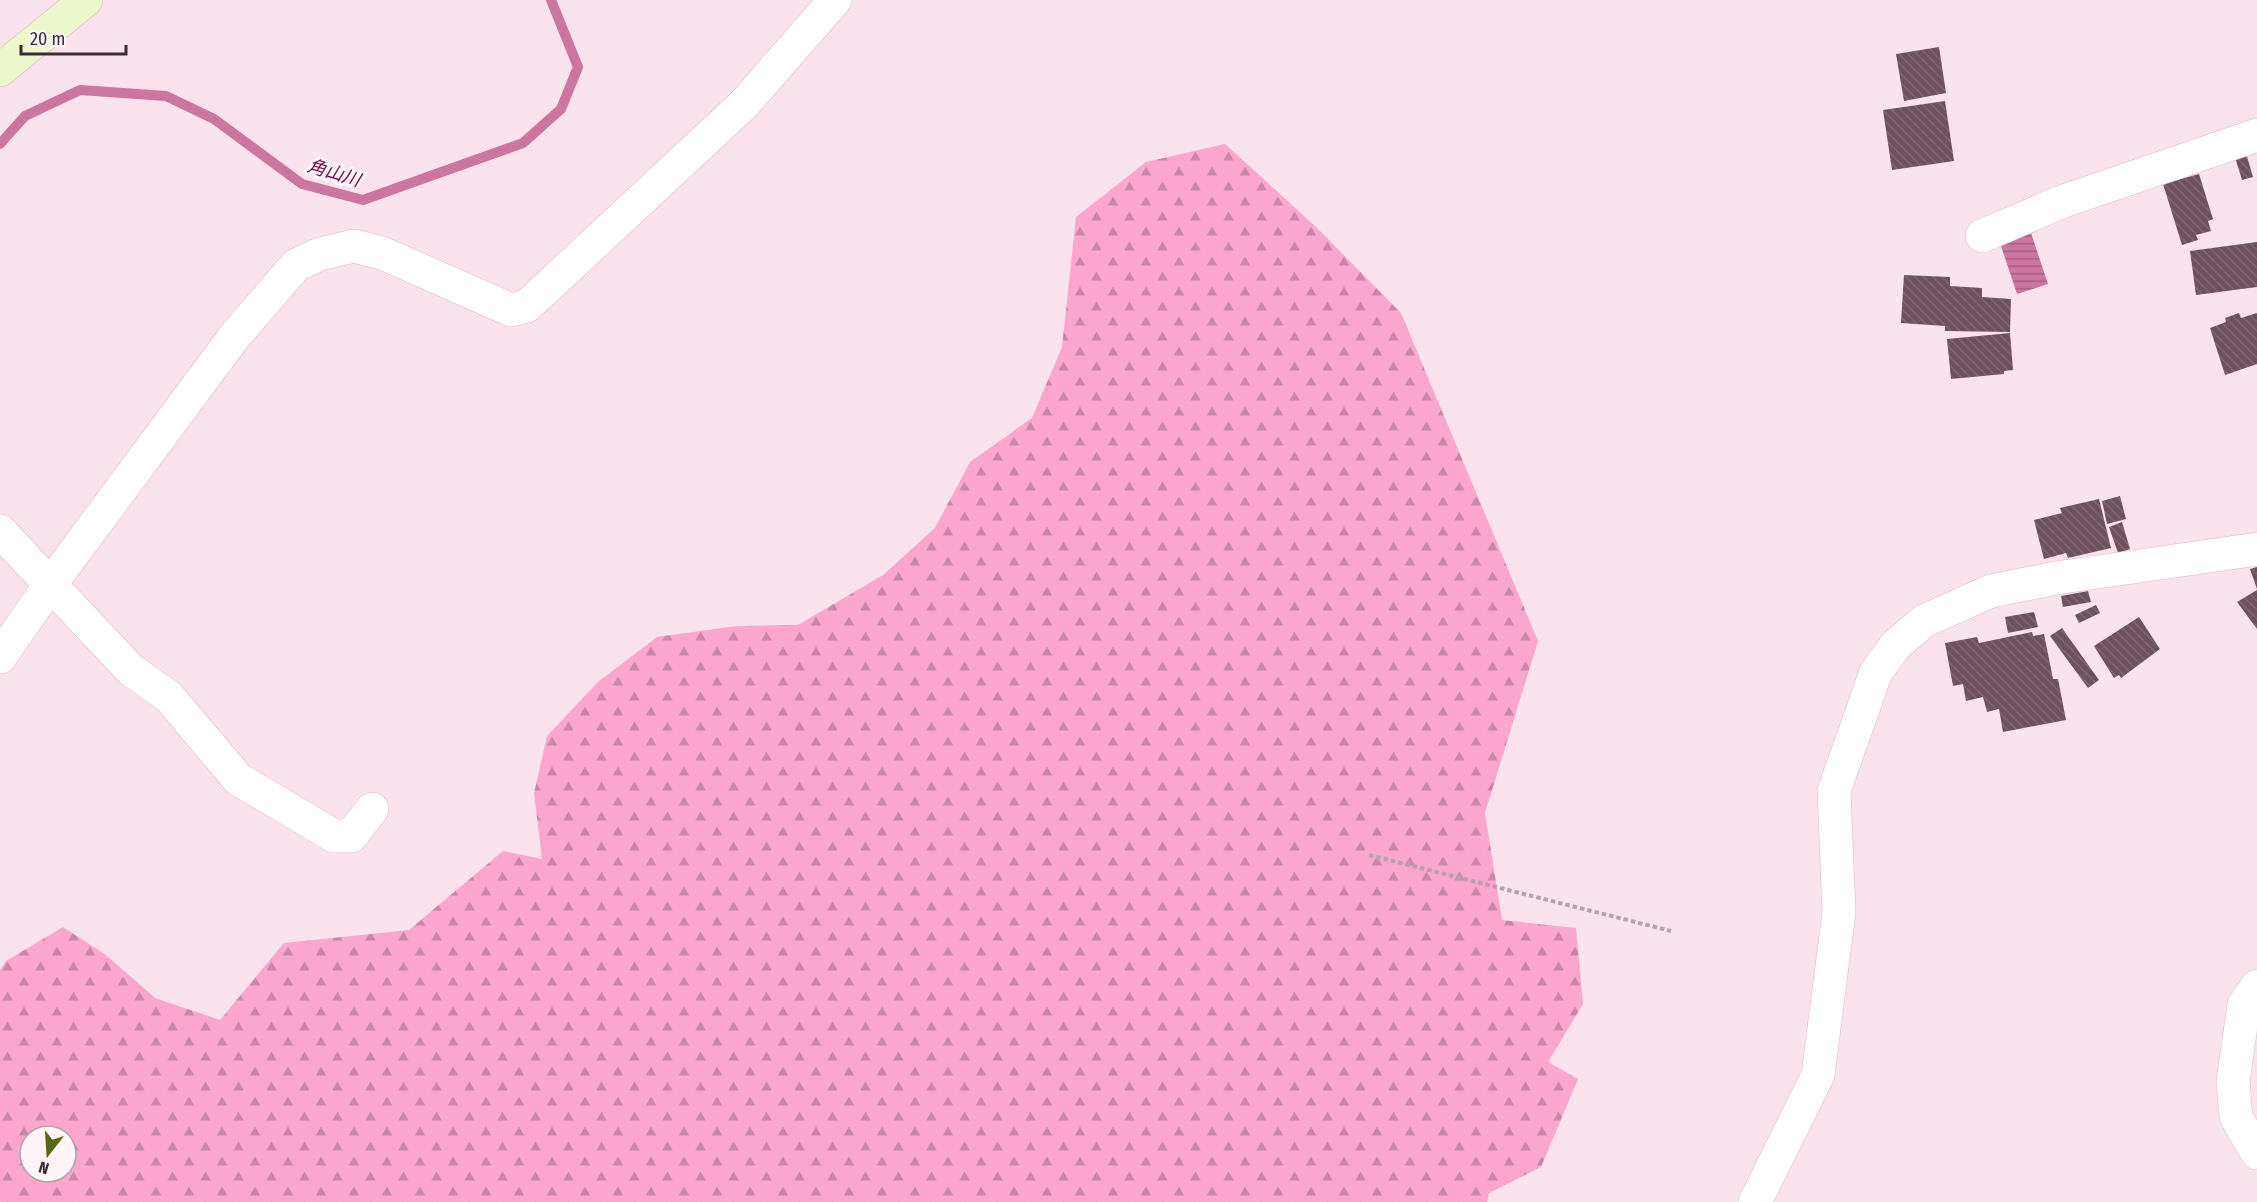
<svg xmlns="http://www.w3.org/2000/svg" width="2257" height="1202" font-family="'Fira Sans Condensed','Noto Sans JP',sans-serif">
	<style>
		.forest { fill: url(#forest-firs); fill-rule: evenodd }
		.water { fill: url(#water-rules) }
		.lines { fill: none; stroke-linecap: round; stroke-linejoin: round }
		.stream { stroke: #cc759f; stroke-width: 10 }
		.building { fill: url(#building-back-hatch) }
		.street-casing { stroke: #dcb7c7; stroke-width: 34 }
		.secondary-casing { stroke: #dcb7c7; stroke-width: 34 }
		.path { stroke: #b7a3ac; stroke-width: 4; stroke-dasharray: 4.5 3; stroke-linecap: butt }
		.street { stroke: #fff; stroke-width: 33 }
		.secondary { stroke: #ecf7cc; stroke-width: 33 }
		.labels { text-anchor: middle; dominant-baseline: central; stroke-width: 6; stroke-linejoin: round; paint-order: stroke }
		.water-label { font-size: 18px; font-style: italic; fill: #720248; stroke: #fdf5f8 }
	</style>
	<defs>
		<pattern id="forest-firs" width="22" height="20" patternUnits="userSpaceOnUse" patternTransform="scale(1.5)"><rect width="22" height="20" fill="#faa6cd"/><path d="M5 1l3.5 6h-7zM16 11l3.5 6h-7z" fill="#cb87a7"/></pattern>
		<pattern id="water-rules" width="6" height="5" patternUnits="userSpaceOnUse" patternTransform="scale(1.5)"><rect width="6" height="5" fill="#cc759f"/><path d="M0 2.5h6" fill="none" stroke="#a76082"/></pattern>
		<pattern id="building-back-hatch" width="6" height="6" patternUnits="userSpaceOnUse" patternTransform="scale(1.5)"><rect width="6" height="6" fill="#6f505e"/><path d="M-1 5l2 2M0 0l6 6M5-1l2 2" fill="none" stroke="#806672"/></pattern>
	</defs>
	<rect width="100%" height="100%" fill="#fae3ed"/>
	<path class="forest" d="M1225 144 1316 227 1401 313 1538 641 1485 813 1502 920 1576 928 1583 1004 1548 1062 1578 1079 1541 1167 1489 1193 1487 1202H0V970L6 961 63 927 106 955 155 998 220 1020 284 943 409 930 503 851 542 859 534 793 547 736 598 682 657 637 737 626 798 625 883 575 935 528 970 462 1032 418 1062 347 1076 217 1146 162ZM30 1136H66V1172H30Z"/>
	<path class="water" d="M2029 227 2048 284 2017 294 1998 237Z"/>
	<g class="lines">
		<path class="stream" d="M0 144 25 116 80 90 166 96 214 119 302 184 363 200 523 143 561 109 578 67 551 0"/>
	</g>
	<g class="building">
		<path d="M1939 47 1946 93 1904 101 1896 54Z"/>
		<path d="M1945 101 1954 161 1892 170 1883 110Z"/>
		<path d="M2246 153 2253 177 2242 180 2235 157Z"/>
		<path d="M2199 174 2213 219 2208 221 2211 231 2196 235 2198 240 2182 245 2163 184Z"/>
		<path d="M2257 242V287L2196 295 2190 251Z"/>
		<path d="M1904 275 1950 277V286L1982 288V297L2011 299 2010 332 1945 331V326L1901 323Z"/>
		<path d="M2239 313 2241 318 2257 313V364L2225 375 2210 328 2226 322 2225 318Z"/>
		<path d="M2010 333 2013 370 2004 371V374L1951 379 1947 339Z"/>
		<path d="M2120 496 2126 519 2107 524 2102 501Z"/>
		<path d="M2099 499 2111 548 2068 558 2066 553 2044 559 2034 520 2062 513 2060 508Z"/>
		<path d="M2122 522 2130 549 2118 553 2109 527Z"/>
		<path d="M2257 567V589L2250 569Z"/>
		<path d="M2257 590V629L2237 602Z"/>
		<path d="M2088 591 2091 602 2063 607 2061 596Z"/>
		<path d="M2096 605 2100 613 2079 623 2075 615Z"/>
		<path d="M2034 612 2038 627 2008 633 2005 617Z"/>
		<path d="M2139 617 2160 649 2121 678 2119 675 2114 678 2094 646Z"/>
		<path d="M2062 628 2099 680 2088 688 2050 636Z"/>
		<path d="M2032 632 2033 636 2044 634 2053 679H2058L2066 720 2003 732 1999 709 1987 712 1983 697 1966 701 1963 684 1953 686 1945 643 1977 637 1979 643Z"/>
	</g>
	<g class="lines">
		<g class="street-casing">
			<g id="street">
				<path d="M1982 236 2061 202 2257 135"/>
				<path d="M0 531 131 670 169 697 238 779 334 836H351L372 809"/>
				<path d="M0 657 50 585 234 337 296 265 320 254 354 246 382 253 511 310 527 306 744 104 835 0"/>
				<path d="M2257 986 2244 1005 2233 1081 2236 1117 2257 1153"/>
				<path d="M1755 1202 1818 1075 1839 912 1834 791 1876 672 1896 645 1924 621 1991 591 2056 578 2257 549"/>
			</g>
		</g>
		<g class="secondary-casing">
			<path id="secondary" d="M0 70 86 0"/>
		</g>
		<path class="path" d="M1369 855 1671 931"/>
		<use href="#street" class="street"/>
		<use href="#secondary" class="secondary"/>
	</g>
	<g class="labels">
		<g class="water-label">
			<text transform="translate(334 173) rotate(17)">角山川</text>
		</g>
	</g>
	<g transform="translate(48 1154) rotate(197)"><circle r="28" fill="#fdf5f8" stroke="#afa4a9" stroke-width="1.5"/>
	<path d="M0-4.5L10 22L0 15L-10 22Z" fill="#556916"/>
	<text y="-9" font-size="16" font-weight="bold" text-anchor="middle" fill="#3a2b32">N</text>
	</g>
	<path d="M21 45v9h105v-9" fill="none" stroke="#3a2b32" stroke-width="3"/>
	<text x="30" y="45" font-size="18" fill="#3a2b32" stroke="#fdf5f8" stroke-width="4.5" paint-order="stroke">20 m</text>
</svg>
